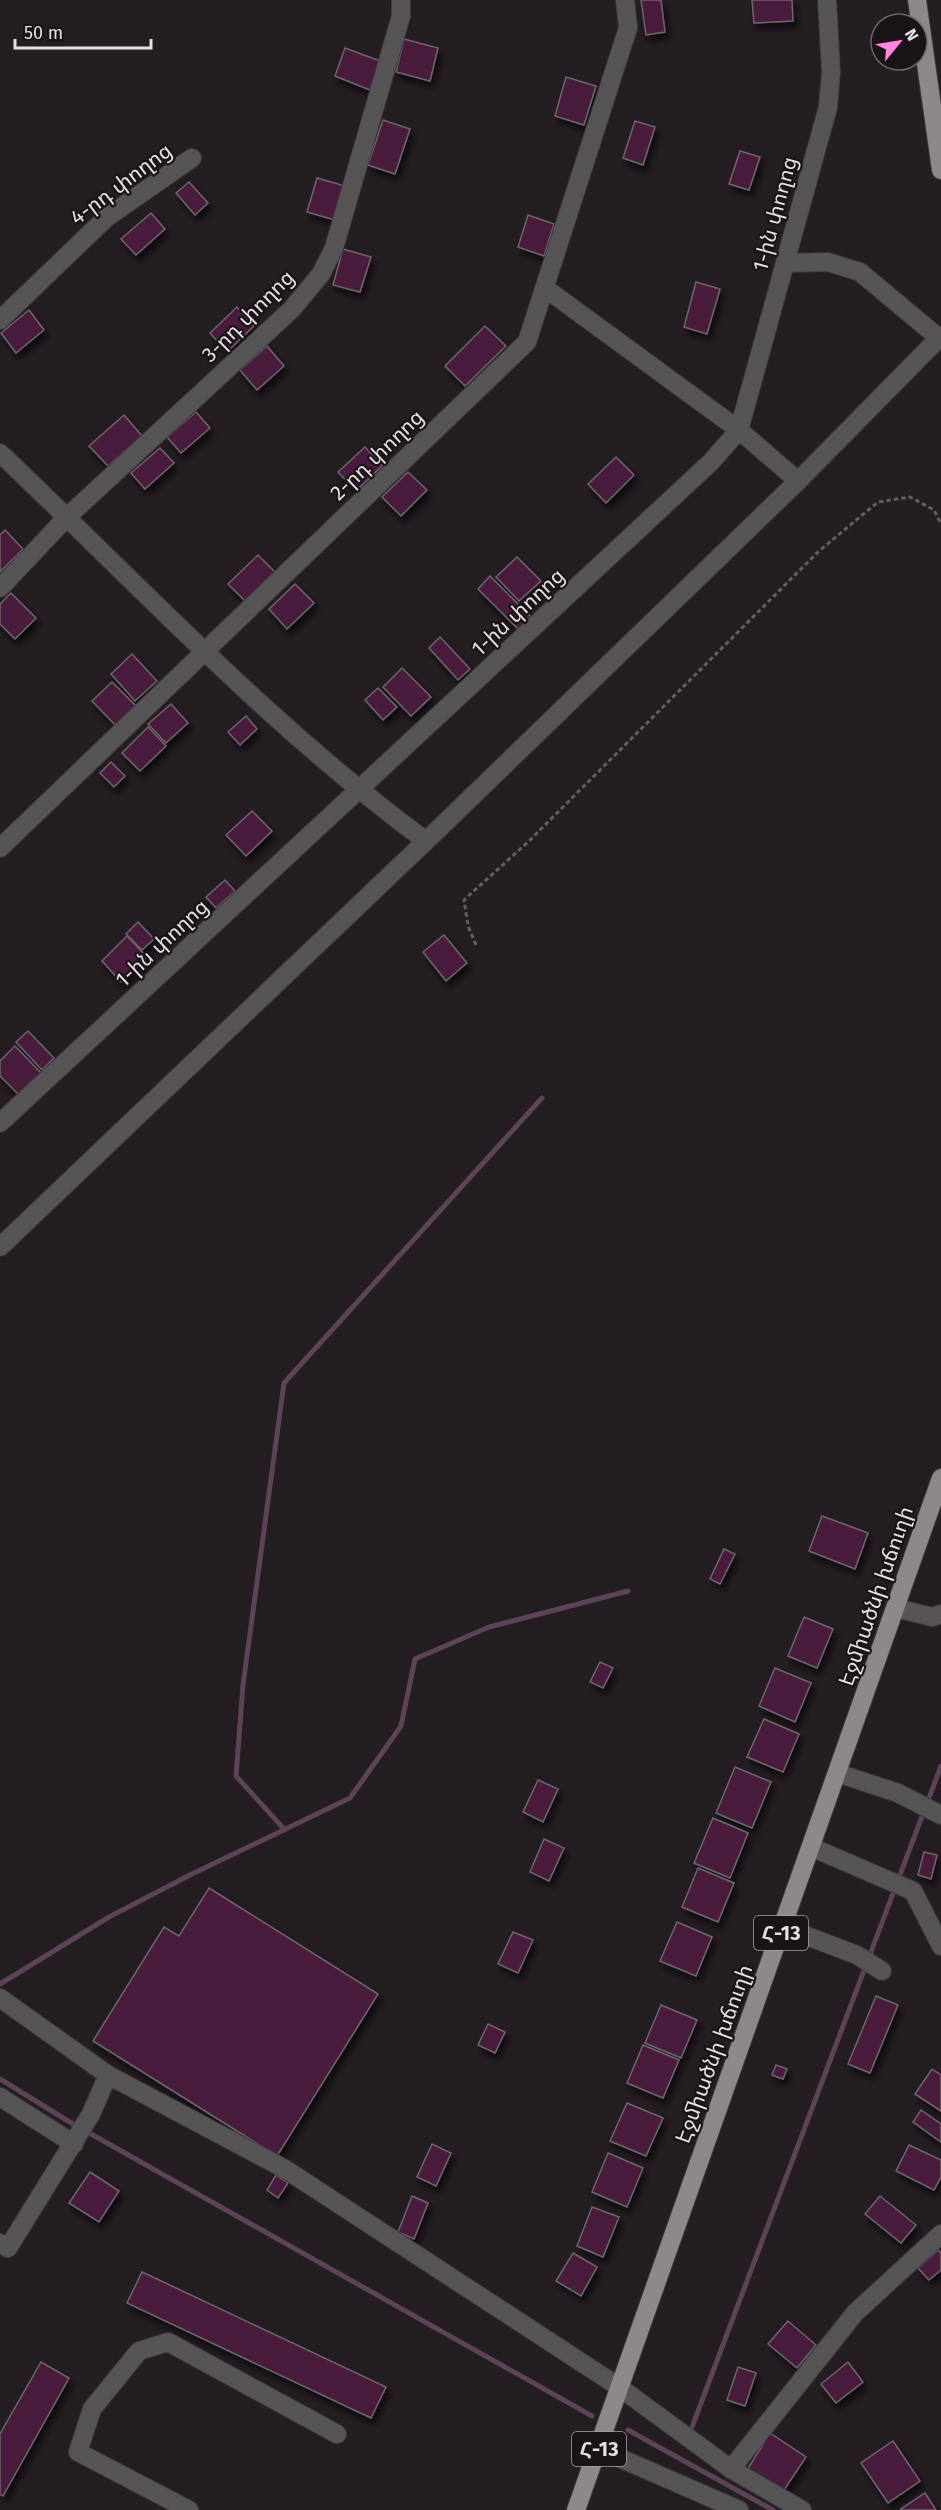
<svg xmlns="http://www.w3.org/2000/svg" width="941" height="2510" font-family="'Fira Sans','Noto Sans Armenian',sans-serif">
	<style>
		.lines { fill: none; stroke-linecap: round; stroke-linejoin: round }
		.stream { stroke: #5d4357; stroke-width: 5 }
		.building { fill: #4a1c3e; stroke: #6c656a; stroke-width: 1.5; filter: url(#shadow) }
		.minor-casing { stroke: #3f383d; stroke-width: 20 }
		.major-casing { stroke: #3f383d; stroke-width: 20 }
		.path { stroke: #645e62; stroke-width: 3; stroke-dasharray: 4.5 3; stroke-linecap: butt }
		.minor { stroke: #575456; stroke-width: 18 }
		.major { stroke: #8e878c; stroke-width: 18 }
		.labels { text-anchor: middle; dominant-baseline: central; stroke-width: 4.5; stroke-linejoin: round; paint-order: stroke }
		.shield { fill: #1a1418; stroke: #a7a3a6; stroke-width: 1.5 }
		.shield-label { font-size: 20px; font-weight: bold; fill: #e4e0e3 }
		.street-label { font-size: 21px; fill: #e4e0e3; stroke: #1a1418 }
	</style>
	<defs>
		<filter id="shadow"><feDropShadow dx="3.5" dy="6" stdDeviation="3" flood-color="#0009"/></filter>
	</defs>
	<rect width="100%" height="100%" fill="#241d22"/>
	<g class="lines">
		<g class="stream">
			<path d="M284 1829 236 1776 243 1685 284 1383 542 1098"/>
			<path d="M0 1984 109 1917 192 1874 350 1798 401 1726 415 1659 489 1627 628 1591"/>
			<path d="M0 2079 68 2121 592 2416"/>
			<path d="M692 2427 941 1766"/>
			<path d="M628 2430 773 2510"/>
		</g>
	</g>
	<g class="building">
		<path d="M641 0H661L665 32 646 35Z"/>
		<path d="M752 0H792L793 21 754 23Z"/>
		<path d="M404 39 438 48 430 81 396 72Z"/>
		<path d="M345 48 380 61 370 90 335 76Z"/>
		<path d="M566 77 596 86 584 125 555 116Z"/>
		<path d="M383 120 410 129 395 174 368 165Z"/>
		<path d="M635 121 655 127 643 165 623 158Z"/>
		<path d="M740 151 760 157 749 190 729 184Z"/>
		<path d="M317 178 345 186 335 220 307 212Z"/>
		<path d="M189 182 208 203 195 215 176 193Z"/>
		<path d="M151 213 165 229 136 255 121 239Z"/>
		<path d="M528 215 554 224 544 256 518 247Z"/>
		<path d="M343 249 371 257 360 292 333 285Z"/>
		<path d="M696 282 720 289 707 334 684 327Z"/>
		<path d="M237 307 254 326 227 352 210 333Z"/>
		<path d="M29 310 44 330 16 353 1 333Z"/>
		<path d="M485 326 506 346 465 386 445 366Z"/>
		<path d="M267 346 284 366 257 390 240 370Z"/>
		<path d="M196 412 210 428 181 453 167 437Z"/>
		<path d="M124 415 142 436 108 466 89 446Z"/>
		<path d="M365 447 382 466 356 491 338 472Z"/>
		<path d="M160 448 174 463 145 489 131 473Z"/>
		<path d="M616 457 634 475 606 503 588 484Z"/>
		<path d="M408 472 427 490 401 516 382 497Z"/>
		<path d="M5 530 23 549 0 572V535Z"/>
		<path d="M258 555 277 574 247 603 228 584Z"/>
		<path d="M517 557 541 581 519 601 496 577Z"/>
		<path d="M490 576 531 617 518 629 478 589Z"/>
		<path d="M295 584 314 603 287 629 269 609Z"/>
		<path d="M11 593 36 618 15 639 0 624V604Z"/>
		<path d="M440 637 470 669 458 680 429 648Z"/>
		<path d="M132 654 157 681 135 701 111 674Z"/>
		<path d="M402 668 431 697 411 716 383 687Z"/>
		<path d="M112 682 138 708 118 728 92 701Z"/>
		<path d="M378 688 397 707 383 720 365 700Z"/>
		<path d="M171 704 188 723 166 743 148 724Z"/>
		<path d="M246 716 257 729 240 745 228 732Z"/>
		<path d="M148 727 166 746 140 771 122 753Z"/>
		<path d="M111 762 125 776 114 787 100 773Z"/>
		<path d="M252 811 272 831 246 856 226 835Z"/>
		<path d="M225 880 235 891 216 908 206 897Z"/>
		<path d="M138 922 154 939 142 950 126 934Z"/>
		<path d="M444 935 467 963 446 981 423 952Z"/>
		<path d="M127 936 147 957 121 982 102 961Z"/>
		<path d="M28 1031 54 1058 42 1070 16 1042Z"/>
		<path d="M15 1046 43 1075 21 1097 0 1076V1061Z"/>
		<path d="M822 1516 868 1533 855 1569 809 1551Z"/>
		<path d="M724 1549 735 1554 720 1584 710 1579Z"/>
		<path d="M804 1617 833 1629 817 1668 788 1656Z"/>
		<path d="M600 1662 613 1668 603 1688 590 1682Z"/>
		<path d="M775 1668 811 1683 795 1722 759 1706Z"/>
		<path d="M764 1719 799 1734 783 1772 747 1757Z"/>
		<path d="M735 1767 771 1782 752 1828 716 1813Z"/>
		<path d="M538 1780 558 1789 543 1822 523 1812Z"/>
		<path d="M713 1818 748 1833 730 1878 694 1863Z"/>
		<path d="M544 1839 564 1848 549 1881 530 1872Z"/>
		<path d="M924 1852 937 1855 931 1879 918 1875Z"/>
		<path d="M698 1868 734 1883 718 1922 682 1907Z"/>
		<path d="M209 1888 378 1994 277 2156 93 2041 164 1927 179 1936Z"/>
		<path d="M677 1922 712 1937 696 1976 660 1961Z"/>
		<path d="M513 1932 533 1940 518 1973 498 1964Z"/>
		<path d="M876 1996 898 2005 870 2073 848 2064Z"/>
		<path d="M661 2005 697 2020 681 2058 645 2043Z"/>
		<path d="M488 2024 505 2032 495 2053 478 2045Z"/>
		<path d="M643 2045 679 2060 663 2098 627 2083Z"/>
		<path d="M776 2065 787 2069 783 2079 772 2075Z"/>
		<path d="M932 2069 941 2075V2111L915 2094Z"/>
		<path d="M627 2103 663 2118 646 2156 610 2141Z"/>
		<path d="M921 2110 941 2124V2142L913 2122Z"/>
		<path d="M432 2144 451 2153 436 2186 417 2177Z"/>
		<path d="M909 2145 941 2160V2177L934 2190 896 2171Z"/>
		<path d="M608 2153 643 2168 627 2207 592 2192Z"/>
		<path d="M90 2172 119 2191 99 2222 69 2203Z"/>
		<path d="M276 2175 288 2183 278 2198 267 2190Z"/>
		<path d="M412 2196 428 2203 414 2239 398 2232Z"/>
		<path d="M880 2196 916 2225 901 2243 865 2214Z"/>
		<path d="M592 2207 619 2217 603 2257 577 2246Z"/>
		<path d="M938 2250 941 2253V2270L929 2280 918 2268Z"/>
		<path d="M573 2253 597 2267 581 2296 556 2281Z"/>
		<path d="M142 2272 386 2387 371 2418 127 2303Z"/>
		<path d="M788 2321 816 2345 797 2368 768 2344Z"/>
		<path d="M41 2362 69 2378 3 2496 0 2494V2434Z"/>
		<path d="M848 2362 863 2382 836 2403 821 2384Z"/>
		<path d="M738 2367 756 2373 745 2406 727 2400Z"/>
		<path d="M770 2433 806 2457 782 2493 747 2470Z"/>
		<path d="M893 2441 920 2481 888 2503 861 2463Z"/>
		<path d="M925 2493 936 2510H901V2509Z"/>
	</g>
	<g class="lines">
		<g class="minor-casing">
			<g id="minor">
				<path d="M785 263 828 262 860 272 939 338"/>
				<path d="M545 288 739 430 798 481"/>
				<path d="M0 320 106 218 192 158"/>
				<path d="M0 453C139 585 271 727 426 841"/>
				<path d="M0 588 67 517 292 309 321 274 334 248 401 16V0"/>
				<path d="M0 848 527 342 628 28 625 0"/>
				<path d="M0 1123 711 462 739 430 828 107 831 72 827 0"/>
				<path d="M0 1247 426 841 798 481 941 336"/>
				<path d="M896 1608 932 1617 941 1614"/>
				<path d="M837 1773 898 1793 941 1815"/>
				<path d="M811 1847 913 1891 941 1946"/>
				<path d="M783 1927 857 1955 882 1971"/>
				<path d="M0 1998 108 2075"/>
				<path d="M0 2097 74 2144"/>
				<path d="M0 2243 8 2248 91 2114 108 2075 285 2169 619 2387 731 2469 802 2510"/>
				<path d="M599 2449 739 2510"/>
				<path d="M731 2469 855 2313 941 2234"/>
				<path d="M189 2510 78 2452 92 2409 139 2351 168 2342 337 2434"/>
			</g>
		</g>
		<g class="major-casing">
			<g id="major">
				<path d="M917 0 941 170"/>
				<path d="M576 2510 941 1478"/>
			</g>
		</g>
		<path class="path" d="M476 945 468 926 464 900 528 842 819 551 878 502 910 497 934 510 941 524"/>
		<use href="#minor" class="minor"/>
		<use href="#major" class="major"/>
	</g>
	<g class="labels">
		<g class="shield">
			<rect x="754" y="1916" width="54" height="34" rx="4.5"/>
			<rect x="572" y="2432" width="54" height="34" rx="4.5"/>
		</g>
		<g class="shield-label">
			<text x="781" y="1933">Հ-13</text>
			<text x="599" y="2449">Հ-13</text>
		</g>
		<g class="street-label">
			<text transform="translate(121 184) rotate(-37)">4-րդ փողոց</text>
			<text transform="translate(775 214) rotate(-75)">1-ին փողոց</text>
			<text transform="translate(248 316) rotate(-45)">3-րդ փողոց</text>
			<text transform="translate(377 455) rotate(-44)">2-րդ փողոց</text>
			<text transform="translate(518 612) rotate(-43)">1-ին փողոց</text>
			<text transform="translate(162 943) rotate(-43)">1-ին փողոց</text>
			<text transform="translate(876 1596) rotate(-71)">Էջմիածնի խճուղի</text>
			<text transform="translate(714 2054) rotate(-70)">Էջմիածնի խճուղի</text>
		</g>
	</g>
	<g transform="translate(899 42) rotate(60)"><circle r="28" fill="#1a1418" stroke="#6b6669" stroke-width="1.5"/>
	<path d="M0-4.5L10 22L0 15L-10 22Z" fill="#ff85de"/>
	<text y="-9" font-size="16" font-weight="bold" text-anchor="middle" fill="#e4e0e3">N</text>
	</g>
	<path d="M15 39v9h136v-9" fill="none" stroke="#e4e0e3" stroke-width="3"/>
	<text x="24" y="39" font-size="18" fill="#e4e0e3" stroke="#1a1418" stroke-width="4.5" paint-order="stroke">50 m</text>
</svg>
